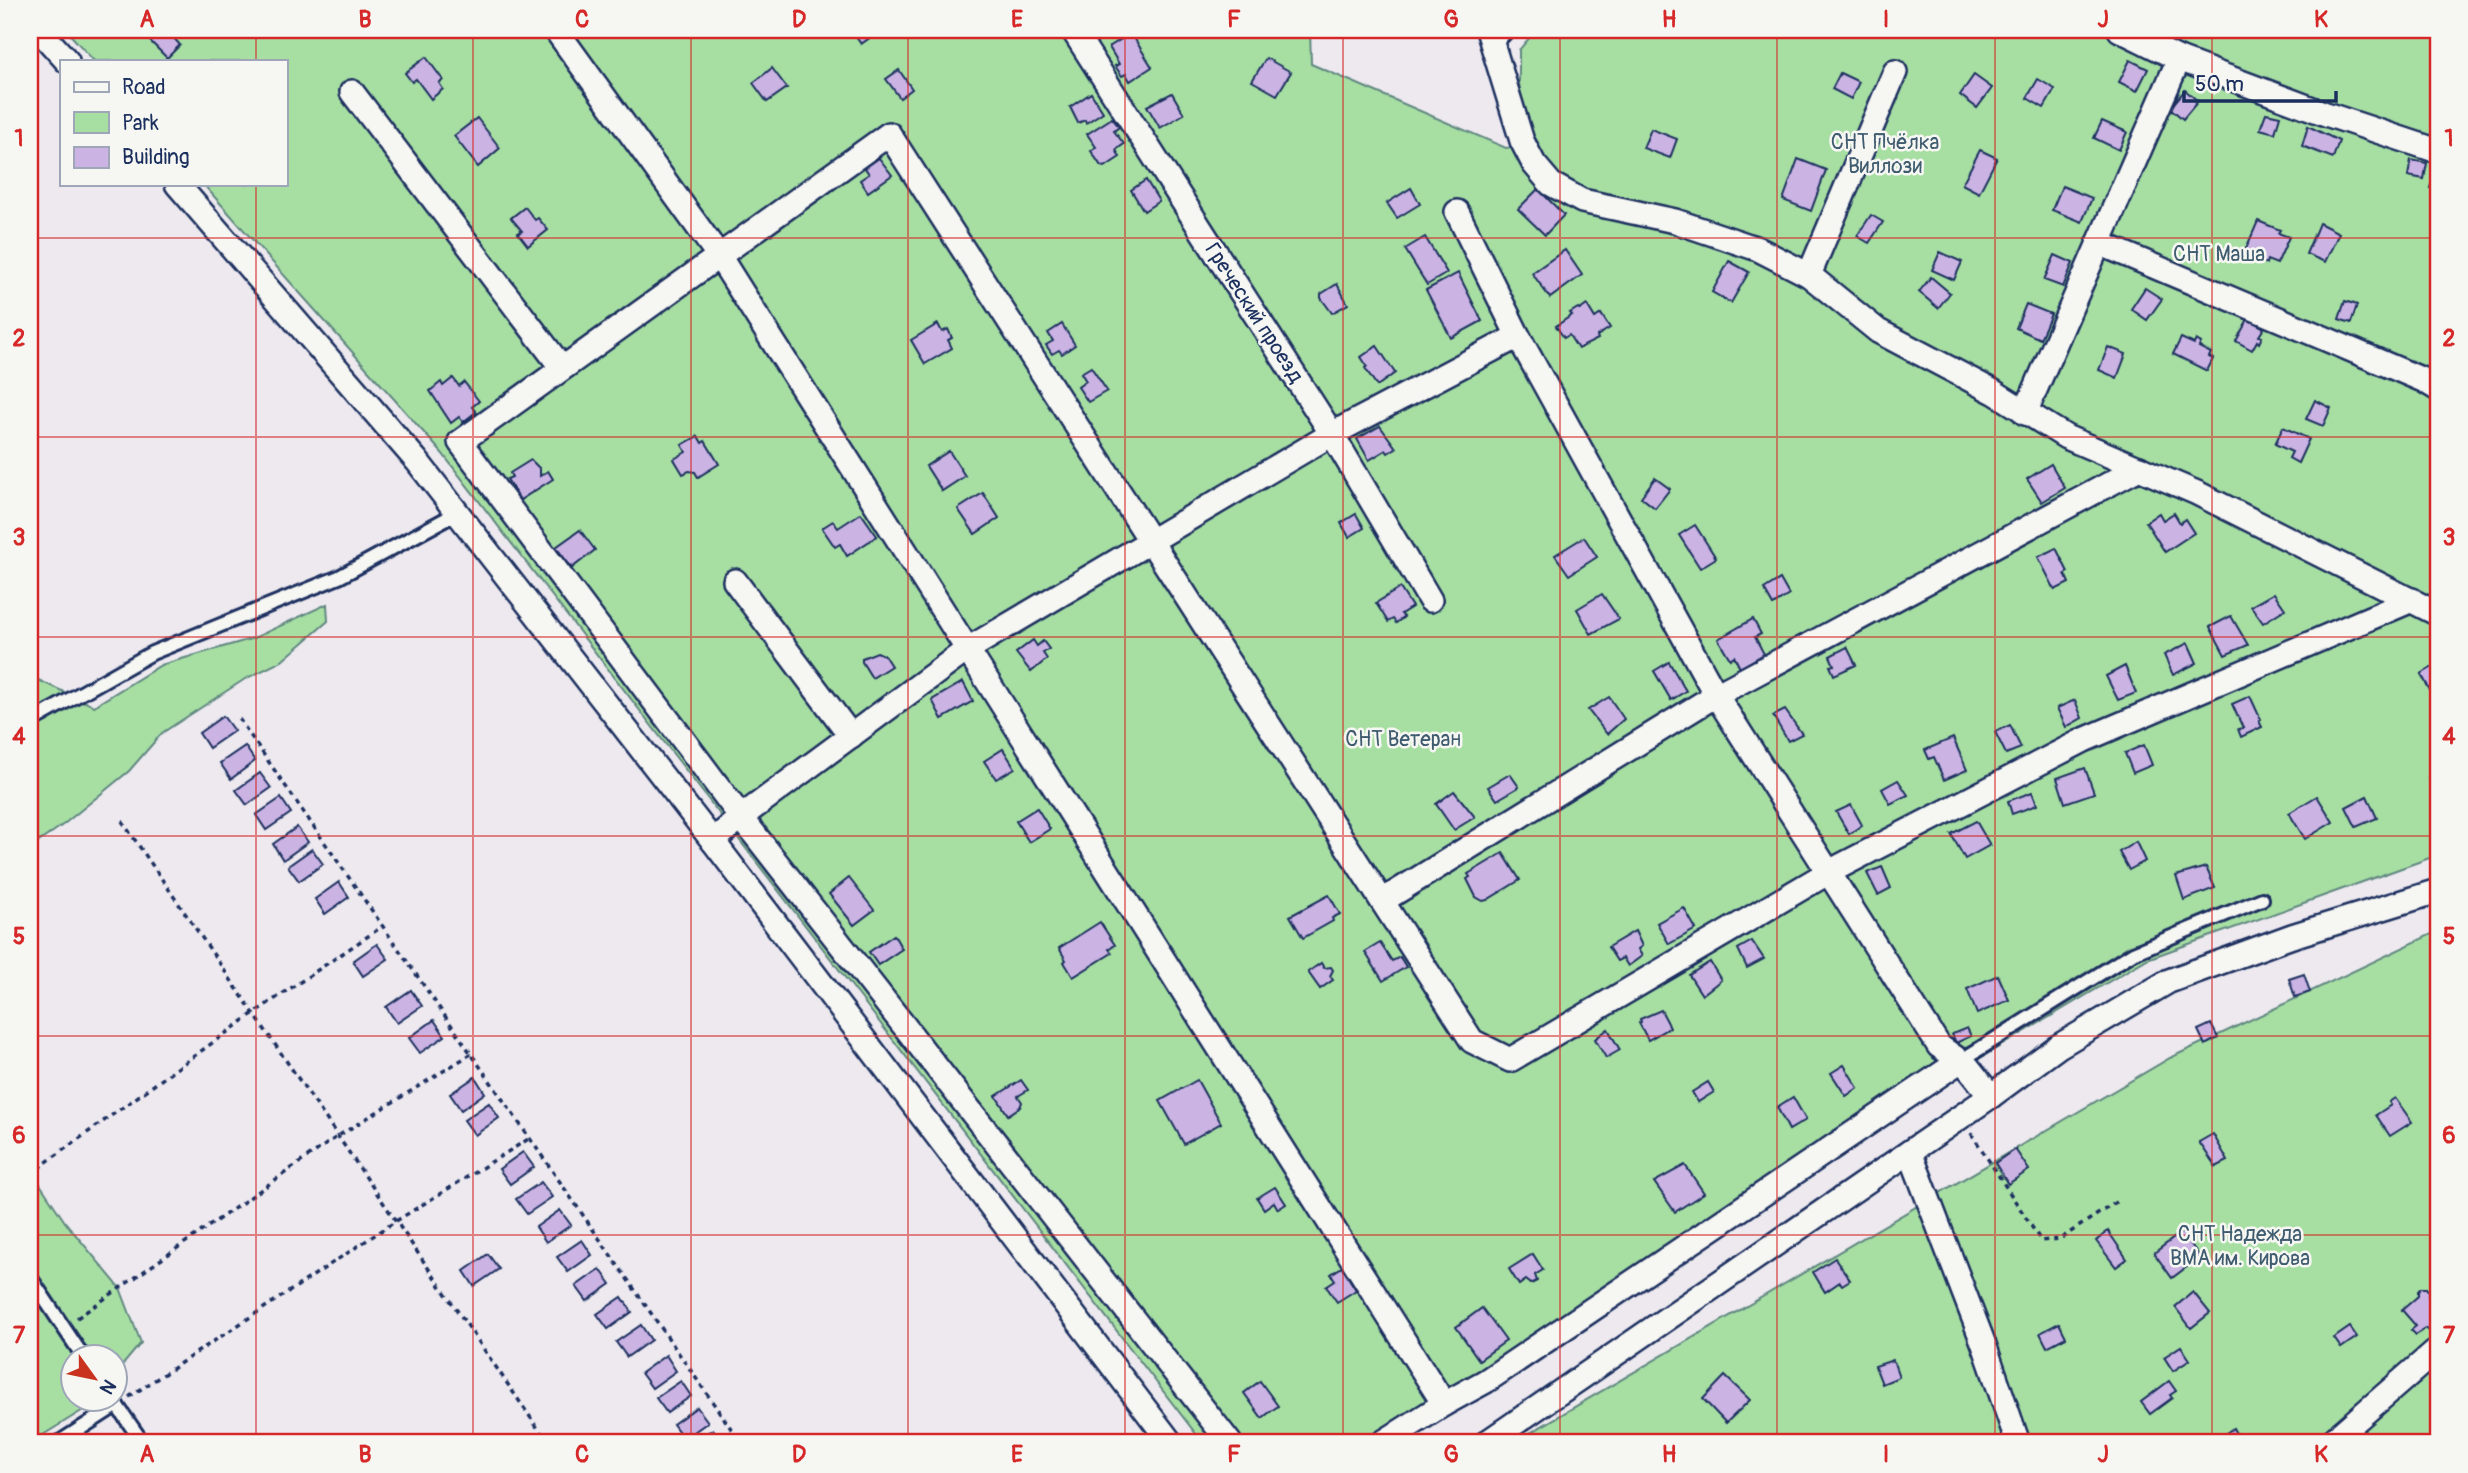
<svg xmlns="http://www.w3.org/2000/svg" width="2468" height="1473" font-family="Pangolin,sans-serif">
	<style>
		.green { fill: #a7dfa3; stroke: #618780; stroke-width: 2 }
		.building { fill: #cbb4e4; stroke: #1b2f5e; stroke-width: 2 }
		.lines { fill: none; stroke-linecap: round; stroke-linejoin: round }
		.lane-casing { stroke: #1b2f5e; stroke-width: 18 }
		.street-casing { stroke: #1b2f5e; stroke-width: 28 }
		.path { stroke: #1b2f5e; stroke-width: 3.5; stroke-dasharray: 5 5; stroke-linecap: butt }
		.lane { stroke: #f6f6f2; stroke-width: 12 }
		.street { stroke: #f6f6f2; stroke-width: 23 }
		.grid { fill: none; stroke: #d62828; stroke-width: 2; stroke-opacity: 0.55 }
		.labels { text-anchor: middle; dominant-baseline: central; stroke-width: 5; stroke-linejoin: round; paint-order: stroke }
		.park-label { font-size: 21px; fill: #3e5b6f; stroke: #f6f6f2 }
		.street-label { font-size: 21px; fill: #1b2f5e; stroke: #f6f6f2 }
		.neatline { fill: none; stroke: #d62828; stroke-width: 2.5 }
		.grid-label { font-size: 23px; text-anchor: middle; font-weight: bold; fill: #d62828 }
	</style>
	<rect width="100%" height="100%" fill="#ede9ef"/>
	<filter id="ink" filterUnits="userSpaceOnUse"><feTurbulence type="fractalNoise" baseFrequency=".0143" numOctaves="2"/><feDisplacementMap in="SourceGraphic" scale="14" xChannelSelector="R" yChannelSelector="G"/><feConvolveMatrix kernelMatrix="1 2 1 2 8 2 1 2 1" color-interpolation-filters="sRGB"/></filter>
	<g filter="url(#ink)">
		<g class="green">
			<path d="M66 30H1310L1311 64 1506 148 1539 144 1524 121 1519 83V50L1536 30H2438V855L2147 959 1967 1066 1403 1443H1203L442 453 203 184H285V61H94Z"/>
			<path d="M327 604 328 621 282 661 245 679 162 733 129 771 64 824 30 848V676L94 706 161 665 254 638Z"/>
			<path d="M2438 931V1443H1513L2170 1058Z"/>
			<path d="M30 1169 65 1222 120 1288 141 1343 116 1373V1358H74V1400H94L88 1407 30 1443Z"/>
		</g>
		<g class="building">
			<path d="M156 30 177 31 172 36 180 45 167 58 147 38Z"/>
			<path d="M851 30H881L861 44Z"/>
			<path d="M1131 33 1152 67 1130 81 1126 74 1122 76 1115 66 1119 64 1109 47Z"/>
			<path d="M426 57 443 80 439 83 443 89 431 99 416 79 412 82 405 73Z"/>
			<path d="M1266 58 1291 72 1277 95 1252 81Z"/>
			<path d="M2130 60 2148 69 2137 91 2119 82Z"/>
			<path d="M772 68 787 88 767 102 753 83Z"/>
			<path d="M899 70 912 89 900 98 886 79Z"/>
			<path d="M1840 73 1859 82 1851 99 1832 89Z"/>
			<path d="M1974 75 1992 88 1977 108 1960 95Z"/>
			<path d="M2038 79 2055 89 2044 108 2027 98Z"/>
			<path d="M2185 90 2198 101 2183 119 2170 108Z"/>
			<path d="M1091 93 1103 112 1086 123 1085 120 1078 123 1070 107Z"/>
			<path d="M1172 93 1184 114 1160 128 1147 106Z"/>
			<path d="M2266 113 2280 116 2275 133 2260 129Z"/>
			<path d="M477 118 500 148 478 167 454 136Z"/>
			<path d="M1112 118 1119 127 1114 131 1124 144 1116 150 1120 157 1105 167 1101 166 1091 151 1096 147 1087 134Z"/>
			<path d="M2102 121 2127 132 2119 150 2094 138Z"/>
			<path d="M2308 126 2339 141 2333 158 2302 146Z"/>
			<path d="M1651 129 1677 139 1670 158 1643 148Z"/>
			<path d="M1980 150 1997 158 1979 193 1962 184Z"/>
			<path d="M879 158 892 175 868 192 860 180 869 174 865 168Z"/>
			<path d="M1798 159 1826 170 1811 211 1783 200Z"/>
			<path d="M2411 160 2427 163 2424 179 2408 176Z"/>
			<path d="M2434 176 2438 177V190L2430 188Z"/>
			<path d="M1146 180 1159 201 1144 211 1131 190Z"/>
			<path d="M2062 186 2092 198 2082 222 2052 210Z"/>
			<path d="M1411 188 1420 204 1397 218 1387 203Z"/>
			<path d="M1538 189 1564 215 1545 235 1518 209Z"/>
			<path d="M525 207 535 220 538 218 548 230 528 246 518 233 522 231 511 218Z"/>
			<path d="M1871 215 1883 222 1869 243 1857 236Z"/>
			<path d="M2258 221 2280 230 2278 233 2289 237 2277 264 2267 260 2266 264 2254 259 2255 255 2245 251Z"/>
			<path d="M2319 223 2339 233 2325 262 2306 254Z"/>
			<path d="M1425 237 1447 273 1427 285 1405 249Z"/>
			<path d="M1565 250 1582 275 1550 298 1532 273Z"/>
			<path d="M1940 252 1962 262 1954 280 1932 270Z"/>
			<path d="M2055 255 2073 263 2063 287 2044 280Z"/>
			<path d="M1729 261 1749 272 1731 303 1712 292Z"/>
			<path d="M1458 273 1482 321 1451 338 1426 290Z"/>
			<path d="M1931 277 1950 293 1938 308 1919 292Z"/>
			<path d="M1337 284 1348 304 1332 313 1321 298V294Z"/>
			<path d="M2145 288 2162 299 2147 320 2131 309Z"/>
			<path d="M2345 301 2357 305 2351 323 2339 319Z"/>
			<path d="M2026 304 2051 314 2040 339 2016 328Z"/>
			<path d="M1587 305 1595 318 1601 314 1610 328 1597 336 1598 339 1578 349 1569 335 1564 338 1556 326 1572 315 1570 313 1578 308 1580 310Z"/>
			<path d="M2248 319 2264 328 2259 336 2262 337 2259 343 2257 341 2252 350 2236 341Z"/>
			<path d="M938 324 942 332 948 329 952 338 948 340 952 348 925 364 911 340Z"/>
			<path d="M1062 324 1075 345 1062 354 1059 350 1052 354 1046 345 1053 341 1048 333Z"/>
			<path d="M2181 338 2194 344 2196 340 2201 343 2199 347 2211 353 2209 357 2213 359 2207 371 2173 354Z"/>
			<path d="M1377 346 1395 373 1377 386 1365 368 1367 366 1361 357Z"/>
			<path d="M2108 347 2126 354 2117 378 2099 370Z"/>
			<path d="M1091 367 1107 391 1088 402 1078 387 1086 381 1081 373Z"/>
			<path d="M453 378 459 386 464 382 479 401 472 407 476 412 463 422 459 417 451 423 430 391 441 382 443 386Z"/>
			<path d="M2315 400 2331 408 2323 426 2306 419Z"/>
			<path d="M1380 426 1396 448 1388 453 1386 450 1369 460 1357 439Z"/>
			<path d="M2283 427 2309 439 2298 463 2289 458 2292 452 2275 444Z"/>
			<path d="M698 436 702 443 705 441 719 464 698 477 695 472 689 471 683 474 674 459 686 452 682 445Z"/>
			<path d="M949 451 965 476 942 491 926 466Z"/>
			<path d="M531 460 540 469V476L548 471 553 479 520 500 507 479 512 477 510 473Z"/>
			<path d="M2051 464 2065 488 2042 502 2027 479Z"/>
			<path d="M1655 478 1670 489 1655 508 1641 497Z"/>
			<path d="M983 493 999 518 975 534 958 509Z"/>
			<path d="M861 513 877 536 847 556 840 544 835 547 822 528 833 521 838 528Z"/>
			<path d="M2159 513 2163 520 2174 513 2180 523 2185 519 2194 533 2165 552 2146 522Z"/>
			<path d="M1356 514 1364 528 1349 537 1341 523Z"/>
			<path d="M1695 525 1716 558 1700 568 1679 535Z"/>
			<path d="M580 530 595 550 572 568 556 547Z"/>
			<path d="M1584 537 1597 557 1569 575 1555 555Z"/>
			<path d="M2056 548 2068 572 2065 574 2069 583 2055 590 2038 557Z"/>
			<path d="M1780 579 1789 595 1773 605 1764 589Z"/>
			<path d="M1400 588 1412 607 1401 614 1404 617 1396 623 1393 619 1388 622 1376 603Z"/>
			<path d="M2274 593 2285 609 2263 623 2251 606Z"/>
			<path d="M1602 594 1619 619 1591 634 1577 609Z"/>
			<path d="M2231 616 2248 645 2225 655 2210 627Z"/>
			<path d="M1753 619 1761 634 1755 637 1764 654 1740 668 1734 656 1730 659 1718 639Z"/>
			<path d="M1033 640 1037 646 1043 641 1049 649 1043 653 1047 659 1031 672 1016 653Z"/>
			<path d="M2188 643 2197 663 2173 675 2164 655Z"/>
			<path d="M1847 647 1856 665 1834 675 1830 666 1834 665 1830 656Z"/>
			<path d="M877 652 884 655 891 666 872 678 862 662V658Z"/>
			<path d="M1669 662 1686 691 1671 700 1654 671Z"/>
			<path d="M2438 664V689L2431 692 2421 674Z"/>
			<path d="M2125 666 2136 693 2118 700 2106 676Z"/>
			<path d="M963 682 973 701 942 719 932 700Z"/>
			<path d="M2250 696 2261 720 2259 721 2262 727 2241 737 2238 729 2243 728 2232 704Z"/>
			<path d="M1609 697 1624 719 1607 734 1588 710Z"/>
			<path d="M2075 700 2082 718 2066 727 2057 708Z"/>
			<path d="M1785 710 1802 734 1788 741 1773 716Z"/>
			<path d="M223 716 234 731 209 748 199 733Z"/>
			<path d="M2010 725 2021 748 2006 754 1995 732Z"/>
			<path d="M1953 738 1967 770 1944 780 1934 757 1929 759 1925 750Z"/>
			<path d="M2144 745 2152 765 2133 773 2125 753Z"/>
			<path d="M245 746 255 761 231 779 220 763Z"/>
			<path d="M1003 749 1015 768 996 779 984 761Z"/>
			<path d="M2085 768 2094 793 2065 803 2057 778Z"/>
			<path d="M260 773 271 788 247 805 236 790Z"/>
			<path d="M2438 773V795L2429 778Z"/>
			<path d="M1510 774 1519 787 1497 800 1488 787Z"/>
			<path d="M1898 780 1908 795 1890 804 1882 789Z"/>
			<path d="M1454 791 1475 817 1454 830 1436 804Z"/>
			<path d="M2032 792 2037 805 2012 814 2008 801Z"/>
			<path d="M2317 796 2333 822 2305 839 2289 813Z"/>
			<path d="M2367 796 2377 818 2356 827 2346 807Z"/>
			<path d="M281 798 291 813 266 830 256 815Z"/>
			<path d="M1851 805 1862 825 1849 834 1836 812Z"/>
			<path d="M1037 808 1050 829 1029 842 1016 821Z"/>
			<path d="M1976 821 1990 845 1965 859 1951 834Z"/>
			<path d="M297 827 308 842 283 860 273 844Z"/>
			<path d="M2136 842 2145 861 2129 870 2119 852Z"/>
			<path d="M312 849 323 864 299 881 288 866Z"/>
			<path d="M1503 853 1520 880 1487 900 1483 901 1476 897 1467 879 1470 877 1468 874Z"/>
			<path d="M1882 867 1891 888 1878 895 1867 873Z"/>
			<path d="M2206 867 2215 888 2184 900 2176 876Z"/>
			<path d="M849 878 874 910 854 925 829 894Z"/>
			<path d="M339 882 349 897 325 914 315 899Z"/>
			<path d="M1329 895 1340 914 1332 918 1333 921 1303 938 1290 916Z"/>
			<path d="M1684 908 1696 929 1669 944 1657 923Z"/>
			<path d="M1100 922 1115 945 1109 949 1112 953 1073 977 1064 962 1066 960 1059 948Z"/>
			<path d="M1635 931 1642 946 1638 949 1642 956 1628 966 1623 958 1617 961 1608 947Z"/>
			<path d="M894 935 902 949 878 965 869 952Z"/>
			<path d="M1752 941 1764 959 1747 968 1738 949Z"/>
			<path d="M1380 943 1392 961 1400 957 1406 967 1383 981 1365 952Z"/>
			<path d="M377 944 388 959 363 976 353 961Z"/>
			<path d="M1710 962 1721 980 1702 995 1689 975Z"/>
			<path d="M1321 963 1324 968 1331 967 1333 970 1330 976 1333 980 1320 989 1308 972Z"/>
			<path d="M2304 974 2310 992 2295 997 2289 979Z"/>
			<path d="M1998 975 2009 1000 1977 1014 1967 989Z"/>
			<path d="M411 990 422 1006 397 1023 386 1007Z"/>
			<path d="M1661 1010 1670 1027 1648 1040 1639 1023 1641 1022 1640 1019Z"/>
			<path d="M434 1020 445 1036 420 1053 409 1038Z"/>
			<path d="M2211 1024 2218 1038 2205 1045 2198 1030Z"/>
			<path d="M1967 1028 1971 1036 1956 1043 1952 1034Z"/>
			<path d="M1608 1029 1620 1050 1606 1058 1595 1039Z"/>
			<path d="M1844 1065 1858 1088 1846 1096 1831 1073Z"/>
			<path d="M475 1077 485 1093 461 1110 450 1094Z"/>
			<path d="M1021 1080 1028 1090 1018 1096 1022 1102 1020 1107 1008 1115 996 1096Z"/>
			<path d="M1197 1080 1221 1123 1184 1144 1160 1101Z"/>
			<path d="M1708 1082 1714 1092 1698 1102 1692 1092Z"/>
			<path d="M1793 1097 1806 1120 1789 1130 1777 1107Z"/>
			<path d="M2395 1098 2412 1122 2390 1136 2376 1115 2391 1105 2389 1102Z"/>
			<path d="M489 1103 499 1118 475 1135 464 1120Z"/>
			<path d="M2213 1134 2228 1161 2216 1167 2199 1142Z"/>
			<path d="M2015 1149 2029 1170 2008 1184 1995 1163Z"/>
			<path d="M523 1152 534 1167 510 1184 499 1169Z"/>
			<path d="M1685 1165 1704 1193 1675 1212 1654 1182Z"/>
			<path d="M541 1182 552 1197 527 1214 516 1199Z"/>
			<path d="M1275 1187 1286 1204 1278 1209 1274 1202 1264 1209 1257 1198Z"/>
			<path d="M560 1210 571 1225 546 1242 536 1227Z"/>
			<path d="M2108 1231 2127 1259 2116 1267 2096 1241Z"/>
			<path d="M2182 1232 2200 1257 2172 1278 2154 1253Z"/>
			<path d="M582 1240 592 1255 568 1272 557 1257Z"/>
			<path d="M488 1254 499 1269 474 1286 464 1271Z"/>
			<path d="M1533 1254 1543 1270 1535 1275 1537 1281 1531 1284 1526 1280 1519 1285 1509 1269Z"/>
			<path d="M1835 1258 1850 1280 1842 1285 1840 1282 1825 1292 1813 1272Z"/>
			<path d="M1342 1267 1356 1290 1337 1302 1326 1286 1335 1280 1331 1274Z"/>
			<path d="M600 1269 611 1284 587 1301 576 1286Z"/>
			<path d="M2421 1288H2426L2429 1292 2428 1296 2438 1308V1316L2430 1323 2433 1326 2428 1331 2425 1328 2416 1335 2411 1330 2416 1326 2402 1310 2418 1296V1291Z"/>
			<path d="M2193 1292 2210 1313 2191 1328 2175 1307Z"/>
			<path d="M622 1297 632 1312 608 1329 597 1314Z"/>
			<path d="M1482 1308 1506 1341 1479 1360 1456 1327Z"/>
			<path d="M2059 1323 2066 1337 2047 1347 2040 1333Z"/>
			<path d="M641 1325 651 1340 627 1357 616 1342Z"/>
			<path d="M2350 1327 2357 1337 2341 1348 2334 1338Z"/>
			<path d="M2181 1346 2190 1360 2173 1371 2164 1357Z"/>
			<path d="M666 1355 676 1371 652 1388 641 1373Z"/>
			<path d="M1893 1360 1899 1377 1882 1384 1875 1366Z"/>
			<path d="M1725 1376 1750 1400 1726 1423 1703 1399Z"/>
			<path d="M681 1381 691 1396 667 1413 656 1398Z"/>
			<path d="M1260 1381 1278 1406 1262 1418 1244 1393Z"/>
			<path d="M2169 1381 2176 1391 2170 1395 2172 1398 2150 1414 2141 1402Z"/>
			<path d="M697 1407 708 1422 684 1439 673 1424Z"/>
			<path d="M2233 1428 2241 1443H2219L2217 1440Z"/>
			<path d="M713 1429 723 1443H692Z"/>
		</g>
		<g class="lines">
			<g class="lane-casing">
				<g id="lane">
					<path d="M1493 46 1508 30"/>
					<path d="M30 722 152 653 339 577 457 513"/>
					<path d="M1960 1061 2133 953 2262 899"/>
					<path d="M30 1277 84 1358"/>
					<path d="M113 1400 143 1443"/>
					<path d="M58 1443 117 1405"/>
				</g>
			</g>
			<g class="street-casing">
				<g id="street">
					<path d="M39 30 67 61"/>
					<path d="M556 30 719 256 1444 1404"/>
					<path d="M1073 30 1332 434 1430 600"/>
					<path d="M1488 30 1522 141 1534 164 1551 184 1582 201 1675 221 1758 249 1809 275 1878 331 1994 392 2066 437 2197 493 2438 614"/>
					<path d="M2120 30 2179 59 2326 114 2438 151"/>
					<path d="M352 92 562 368"/>
					<path d="M177 184 417 461 713 841 1171 1443"/>
					<path d="M1457 212 1518 336 1716 695 1939 1046 1967 1066 1991 1096"/>
					<path d="M2099 243 2423 380 2438 389"/>
					<path d="M1809 275 1895 72"/>
					<path d="M2025 413 2179 59"/>
					<path d="M735 581 851 736"/>
					<path d="M713 841 741 817 968 649 1332 434 1518 336"/>
					<path d="M1382 901 1716 695 2139 468"/>
					<path d="M1910 1152 1986 1350 2018 1443"/>
					<path d="M1230 1443 741 817 460 442 889 134 1472 1041 1510 1060 1829 872 2084 740 2412 600"/>
					<path d="M1382 1443 1444 1404 1486 1381 1960 1061"/>
					<path d="M1486 1443 1991 1096 2059 1046 2169 981 2292 936 2438 891"/>
					<path d="M2330 1443 2438 1349"/>
				</g>
			</g>
			<g class="path">
				<path d="M239 719 741 1443"/>
				<path d="M122 821 548 1443"/>
				<path d="M1971 1133 2041 1241 2060 1239 2119 1200"/>
				<path d="M30 1174 254 1013 383 926"/>
				<path d="M77 1318 338 1136 471 1054"/>
				<path d="M129 1397 396 1221 530 1138"/>
			</g>
			<use href="#lane" class="lane"/>
			<use href="#street" class="street"/>
		</g>
	</g>
	<path class="grid" d="M256 30V61M473 30V1443M691 30V1443M908 30V1443M1125 30V1443M1343 30V1443M1560 30V1443M1777 30V1443M1995 30V1443M2212 30V1443M256 184V1443M30 238H2438M30 437H2438M30 637H2438M30 836H2438M30 1036H2438M30 1235H2438"/>
	<g class="labels">
		<g class="park-label">
			<text x="1885" y="142">СНТ Пчёлка<tspan x="1885" dy="24">Виллози</tspan></text>
			<text x="2219" y="254">СНТ Маша</text>
			<text x="1403" y="739">СНТ Ветеран</text>
			<text x="2240" y="1234">СНТ Надежда<tspan x="2240" dy="24">ВМА им. Кирова</tspan></text>
		</g>
		<g class="street-label">
			<text transform="translate(1254 313) rotate(57)">Греческий проезд</text>
		</g>
	</g>
	<rect width="2468" height="1473" fill="none" stroke="#f6f6f2" stroke-width="77"/>
	<rect x="60" y="60" width="228" height="126" fill="#f6f6f2" stroke="#9ea6b7" stroke-width="2"/>
	<rect x="74" y="82" width="35" height="10" fill="#f6f6f2" stroke="#9ea6b7" stroke-width="2"/>
	<text x="122" y="94" font-size="21" fill="#1b2f5e">Road</text>
	<rect x="74" y="112" width="35" height="21" fill="#a7dfa3" stroke="#9ea6b7" stroke-width="2"/>
	<text x="122" y="130" font-size="21" fill="#1b2f5e">Park</text>
	<rect x="74" y="147" width="35" height="21" fill="#cbb4e4" stroke="#9ea6b7" stroke-width="2"/>
	<text x="122" y="164" font-size="21" fill="#1b2f5e">Building</text>
	<g transform="translate(94 1378) rotate(123)"><circle r="33" fill="#f6f6f2" stroke="#9ea6b7" stroke-width="2"/>
	<path d="M0-5L12 26L0 18L-12 26Z" fill="#c8321e"/>
	<text y="-10" font-size="19" font-weight="bold" text-anchor="middle" fill="#1b2f5e">N</text>
	</g>
	<path d="M2184 91v10h152v-10" fill="none" stroke="#1b2f5e" stroke-width="3.5"/>
	<text x="2195" y="91" font-size="21" fill="#1b2f5e" stroke="#f6f6f2" stroke-width="5" paint-order="stroke">50 m</text>
	<rect x="38" y="38" width="2392" height="1396" class="neatline"/>
	<g class="grid-label">
		<text x="147" y="27">A</text>
		<text x="365" y="27">B</text>
		<text x="582" y="27">C</text>
		<text x="799" y="27">D</text>
		<text x="1017" y="27">E</text>
		<text x="1234" y="27">F</text>
		<text x="1451" y="27">G</text>
		<text x="1669" y="27">H</text>
		<text x="1886" y="27">I</text>
		<text x="2103" y="27">J</text>
		<text x="2321" y="27">K</text>
		<text x="19" y="146">1</text>
		<text x="2449" y="146">1</text>
		<text x="19" y="346">2</text>
		<text x="2449" y="346">2</text>
		<text x="19" y="545">3</text>
		<text x="2449" y="545">3</text>
		<text x="19" y="744">4</text>
		<text x="2449" y="744">4</text>
		<text x="19" y="944">5</text>
		<text x="2449" y="944">5</text>
		<text x="19" y="1143">6</text>
		<text x="2449" y="1143">6</text>
		<text x="19" y="1343">7</text>
		<text x="2449" y="1343">7</text>
		<text x="147" y="1462">A</text>
		<text x="365" y="1462">B</text>
		<text x="582" y="1462">C</text>
		<text x="799" y="1462">D</text>
		<text x="1017" y="1462">E</text>
		<text x="1234" y="1462">F</text>
		<text x="1451" y="1462">G</text>
		<text x="1669" y="1462">H</text>
		<text x="1886" y="1462">I</text>
		<text x="2103" y="1462">J</text>
		<text x="2321" y="1462">K</text>
	</g>
</svg>
